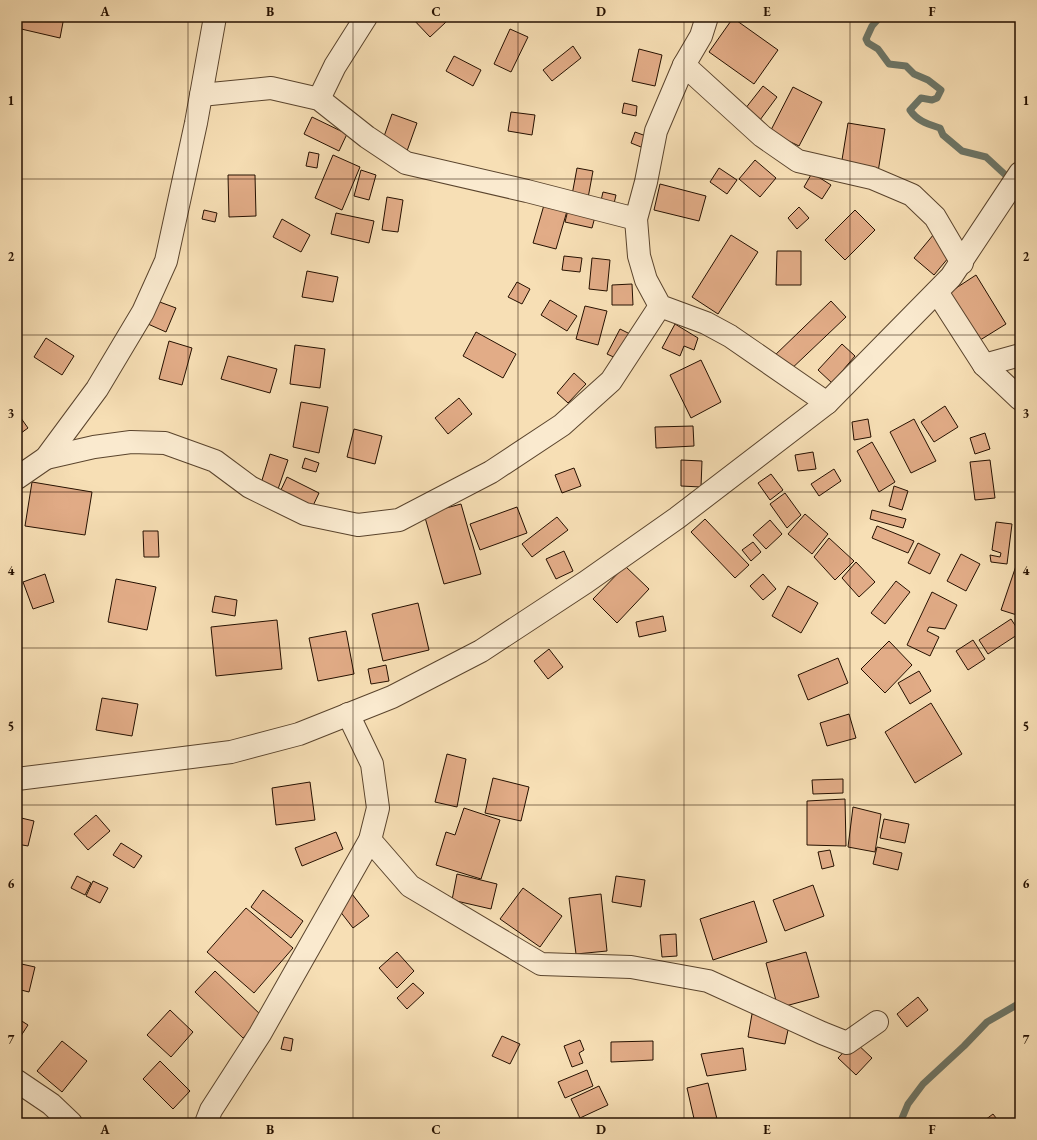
<svg xmlns="http://www.w3.org/2000/svg" width="1037" height="1140" font-family="'EB Garamond',serif">
	<style>
		.lines { fill: none; stroke-linecap: round; stroke-linejoin: round }
		.stream { stroke: #6d7769; stroke-width: 7 }
		.building { fill: #e2ac87; stroke: #251000 }
		.minor-casing { stroke: #5a442d; stroke-width: 24 }
		.minor { stroke: #faeacf; stroke-width: 22 }
		.grid { fill: none; stroke: #251000; stroke-width: 1; stroke-opacity: 0.55 }
		.neatline { fill: none; stroke: #251000; stroke-width: 1.5 }
		.grid-label { font-size: 13px; text-anchor: middle; font-weight: bold; fill: #251000 }
	</style>
	<rect width="100%" height="100%" fill="#f7dfb5"/>
	<filter id="stains"><feTurbulence type="fractalNoise" baseFrequency=".005" numOctaves="4"/><feColorMatrix values="0 0 0 0 .2 0 0 0 0 .09 0 0 0 0 .02 0 0 0 .5 -.17"/></filter>
	<radialGradient id="worn" r=".72"><stop offset=".6" stop-color="#630" stop-opacity="0"/><stop offset="1" stop-color="#630" stop-opacity=".3"/></radialGradient>
	<g class="lines">
		<g class="stream">
			<path d="M880 17 872 26 866 39 868 43 878 49 889 64 906 66 914 74 928 80 941 90 937 98 932 100 921 98 910 110C917 121 928 124 940 128L943 135 962 151 986 157 1012 181 1020 194"/>
			<path d="M900 1123 908 1104 923 1084 964 1046 987 1022 1020 1003"/>
		</g>
	</g>
	<g class="building">
		<path d="M20 17H64L60 38 17 28Z"/>
		<path d="M411 17H441L446 22 430 37Z"/>
		<path d="M733 18 778 50 754 84 709 52Z"/>
		<path d="M510 29 528 37 511 72 494 64Z"/>
		<path d="M573 46 581 58 552 81 543 70Z"/>
		<path d="M639 49 662 55 655 86 632 81Z"/>
		<path d="M454 56 481 70 473 86 446 71Z"/>
		<path d="M763 86 777 97 760 120 745 109Z"/>
		<path d="M793 87 822 102 799 146 770 132Z"/>
		<path d="M624 103 637 106 636 116 622 113Z"/>
		<path d="M511 112 535 115 532 135 508 131Z"/>
		<path d="M392 114 417 123 407 151 382 142Z"/>
		<path d="M312 117 347 134 339 151 304 134Z"/>
		<path d="M848 123 885 129 878 172 841 166Z"/>
		<path d="M635 132 646 136 641 147 631 143Z"/>
		<path d="M309 152 319 154 317 168 306 166Z"/>
		<path d="M333 155 360 167 342 210 315 198Z"/>
		<path d="M755 160 776 178 760 197 739 179Z"/>
		<path d="M577 168 593 171 588 198 572 195Z"/>
		<path d="M719 168 737 180 727 194 710 182Z"/>
		<path d="M361 170 376 175 369 200 354 196Z"/>
		<path d="M812 173 831 185 822 199 804 187Z"/>
		<path d="M228 175H255L256 216 229 217Z"/>
		<path d="M660 184 706 196 699 221 654 210Z"/>
		<path d="M603 192 616 195 612 212 599 209Z"/>
		<path d="M387 197 403 200 398 232 382 230Z"/>
		<path d="M544 205 567 211 556 249 533 243Z"/>
		<path d="M569 206 596 213 592 228 565 222Z"/>
		<path d="M799 207 809 218 797 229 788 218Z"/>
		<path d="M204 210 217 213 215 222 202 219Z"/>
		<path d="M855 210 875 230 845 260 825 240Z"/>
		<path d="M336 213 374 221 369 243 331 234Z"/>
		<path d="M282 219 310 235 301 252 273 237Z"/>
		<path d="M934 234 954 251 934 275 914 258Z"/>
		<path d="M731 235 758 252 718 314 692 297Z"/>
		<path d="M777 251H801V285H776Z"/>
		<path d="M564 256 582 258 580 272 562 270Z"/>
		<path d="M592 258 610 260 607 291 589 289Z"/>
		<path d="M307 271 338 277 333 302 302 297Z"/>
		<path d="M976 275 1006 324 977 342 947 294Z"/>
		<path d="M517 282 530 289 522 304 508 297Z"/>
		<path d="M632 284 633 305H612V285Z"/>
		<path d="M550 300 577 316 567 331 541 315Z"/>
		<path d="M157 301 176 308 166 332 148 324Z"/>
		<path d="M831 301 846 317 787 373 772 358Z"/>
		<path d="M585 306 607 311 598 345 576 339Z"/>
		<path d="M675 324 698 338 694 350 684 346 680 356 662 348Z"/>
		<path d="M620 329 632 335 620 360 607 354Z"/>
		<path d="M476 332 516 354 503 378 463 356Z"/>
		<path d="M46 338 74 356 62 375 34 357Z"/>
		<path d="M169 341 192 348 182 385 159 379Z"/>
		<path d="M842 344 855 356 832 383 818 370Z"/>
		<path d="M295 345 325 349 320 388 290 384Z"/>
		<path d="M228 356 277 369 270 393 221 379Z"/>
		<path d="M701 360 721 402 691 418 670 375Z"/>
		<path d="M574 373 586 384 568 403 557 393Z"/>
		<path d="M459 398 472 414 448 434 435 418Z"/>
		<path d="M301 402 328 407 319 453 293 447Z"/>
		<path d="M945 406 958 427 934 442 921 422Z"/>
		<path d="M18 414 28 428 17 436V415Z"/>
		<path d="M868 419 871 437 854 440 852 422Z"/>
		<path d="M914 419 936 461 911 473 890 432Z"/>
		<path d="M693 426 694 446 656 448 655 427Z"/>
		<path d="M354 429 382 436 375 464 347 457Z"/>
		<path d="M985 433 990 449 975 454 970 438Z"/>
		<path d="M872 442 895 482 879 492 857 451Z"/>
		<path d="M813 452 816 469 798 471 795 455Z"/>
		<path d="M270 454 288 460 276 495 259 490Z"/>
		<path d="M305 458 319 463 316 472 302 468Z"/>
		<path d="M681 460 702 461 701 487 681 486Z"/>
		<path d="M990 460 995 498 975 500 970 462Z"/>
		<path d="M574 468 581 486 562 493 555 475Z"/>
		<path d="M834 469 841 481 819 496 811 484Z"/>
		<path d="M771 474 783 490 770 500 758 483Z"/>
		<path d="M287 477 319 493 311 510 279 494Z"/>
		<path d="M32 482 92 492 85 535 25 526Z"/>
		<path d="M894 486 908 491 902 510 889 506Z"/>
		<path d="M785 493 801 515 787 528 770 504Z"/>
		<path d="M461 504 481 574 444 584 424 514Z"/>
		<path d="M517 507 527 533 480 550 470 524Z"/>
		<path d="M872 510 906 519 903 528 870 519Z"/>
		<path d="M805 514 828 534 812 554 788 534Z"/>
		<path d="M557 517 568 530 532 557 522 544Z"/>
		<path d="M705 519 749 565 735 578 691 532Z"/>
		<path d="M770 520 782 534 766 549 753 535Z"/>
		<path d="M996 522 1012 524 1007 564 991 562 990 555 1000 557 1001 553 992 550Z"/>
		<path d="M877 526 914 541 908 553 872 538Z"/>
		<path d="M143 531H158L159 557H144Z"/>
		<path d="M829 538 854 561 835 580 814 557Z"/>
		<path d="M753 542 761 552 751 561 742 550Z"/>
		<path d="M918 543 940 554 930 574 908 563Z"/>
		<path d="M564 551 573 571 556 579 546 559Z"/>
		<path d="M961 554 980 564 966 591 947 581Z"/>
		<path d="M1019 557H1020V616L1001 610Z"/>
		<path d="M856 562 875 582 859 597 842 578Z"/>
		<path d="M625 566 649 589 617 623 593 599Z"/>
		<path d="M45 574 54 602 33 609 23 582Z"/>
		<path d="M763 574 776 589 763 600 750 586Z"/>
		<path d="M116 579 156 587 147 630 108 622Z"/>
		<path d="M896 581 910 592 885 624 871 613Z"/>
		<path d="M788 586 818 603 801 633 772 616Z"/>
		<path d="M932 592 957 605 945 629 929 627 927 631 939 637 930 656 907 645Z"/>
		<path d="M215 596 237 600 235 616 212 612Z"/>
		<path d="M418 603 429 650 383 661 372 614Z"/>
		<path d="M663 616 666 631 639 637 636 622Z"/>
		<path d="M1011 619 1020 633 988 654 979 640Z"/>
		<path d="M277 620 282 669 216 676 211 627Z"/>
		<path d="M346 631 354 674 318 681 309 638Z"/>
		<path d="M973 640 985 659 968 670 956 651Z"/>
		<path d="M889 641 912 665 885 693 861 669Z"/>
		<path d="M549 649 563 667 548 679 534 661Z"/>
		<path d="M838 658 848 683 808 700 798 675Z"/>
		<path d="M386 665 389 681 371 684 368 669Z"/>
		<path d="M919 671 931 691 910 704 898 683Z"/>
		<path d="M102 698 138 704 132 736 96 730Z"/>
		<path d="M931 703 962 754 915 783 885 732Z"/>
		<path d="M849 714 856 738 827 746 820 723Z"/>
		<path d="M447 754 466 759 457 807 435 802Z"/>
		<path d="M493 778 529 787 521 821 485 813Z"/>
		<path d="M843 779V793L813 794 812 780Z"/>
		<path d="M310 782 315 820 276 825 272 788Z"/>
		<path d="M845 799 846 846 807 845V801Z"/>
		<path d="M853 807 881 814 875 852 848 847Z"/>
		<path d="M464 808 500 820 481 879 436 865 446 832 455 835Z"/>
		<path d="M96 815 110 831 88 850 74 834Z"/>
		<path d="M17 817 34 821 28 846 17 844Z"/>
		<path d="M884 819 909 824 905 843 880 838Z"/>
		<path d="M336 832 343 849 302 866 295 848Z"/>
		<path d="M121 843 142 856 134 868 113 855Z"/>
		<path d="M877 847 902 853 898 870 873 864Z"/>
		<path d="M830 850 834 866 822 869 818 852Z"/>
		<path d="M457 874 497 884 491 909 452 900Z"/>
		<path d="M77 876 91 883 85 895 71 888Z"/>
		<path d="M616 876 645 880 641 907 612 902Z"/>
		<path d="M93 881 108 888 100 903 86 896Z"/>
		<path d="M813 885 824 916 785 931 773 900Z"/>
		<path d="M523 888 562 916 540 947 500 919Z"/>
		<path d="M263 890 303 921 291 938 251 907Z"/>
		<path d="M352 894 369 916 353 928 336 906Z"/>
		<path d="M601 894 607 951 576 954 569 898Z"/>
		<path d="M754 901 767 942 713 960 700 919Z"/>
		<path d="M246 908 293 948 254 993 207 952Z"/>
		<path d="M676 934 677 956 662 957 660 935Z"/>
		<path d="M397 952 414 971 397 988 379 968Z"/>
		<path d="M806 952 819 997 778 1008 766 963Z"/>
		<path d="M17 963 35 967 29 992 17 989Z"/>
		<path d="M215 971 263 1017 243 1038 195 992Z"/>
		<path d="M413 983 424 993 407 1009 397 998Z"/>
		<path d="M918 997 928 1010 907 1027 897 1014Z"/>
		<path d="M170 1010 193 1032 171 1057 147 1035Z"/>
		<path d="M752 1014 790 1021 785 1044 748 1037Z"/>
		<path d="M17 1018 28 1025 17 1042Z"/>
		<path d="M502 1036 520 1044 510 1064 492 1056Z"/>
		<path d="M284 1037 293 1039 291 1051 281 1049Z"/>
		<path d="M580 1040 584 1050 579 1053 583 1063 572 1067 564 1046Z"/>
		<path d="M62 1041 87 1061 62 1092 37 1071Z"/>
		<path d="M653 1041V1060L611 1062V1042Z"/>
		<path d="M854 1041 872 1058 856 1075 838 1058Z"/>
		<path d="M743 1048 746 1070 707 1076 701 1054Z"/>
		<path d="M160 1061 190 1091 173 1109 143 1079Z"/>
		<path d="M587 1070 593 1086 565 1098 558 1082Z"/>
		<path d="M708 1083 718 1123H695L687 1088Z"/>
		<path d="M599 1086 608 1105 580 1118 571 1099Z"/>
		<path d="M993 1114 1000 1123H981Z"/>
	</g>
	<g class="lines">
		<g class="minor-casing">
			<g id="minor">
				<path d="M707 17 701 36 684 65 656 131 646 182 636 219 639 256 646 280 660 306 706 323 730 336 827 403"/>
				<path d="M684 65 762 136 798 161 872 178 912 195 935 217 962 263"/>
				<path d="M201 95 271 88 319 99 367 137 406 163 527 191 636 219"/>
				<path d="M319 99 335 66 366 17"/>
				<path d="M937 292 984 365 1020 399"/>
				<path d="M984 365 1020 355"/>
				<path d="M46 458 94 447 131 442 165 443 215 461 250 487 305 514 358 525 399 520 491 472 562 425 611 381 660 306"/>
				<path d="M17 478 46 458 97 389 143 312 166 261 196 123 215 17"/>
				<path d="M17 779 231 752 299 734 392 697 481 651 586 582 677 518 827 403 951 277 1020 173"/>
				<path d="M370 840 410 886 541 964 631 967 708 981 822 1033 847 1043 877 1022"/>
				<path d="M17 1081 51 1104 71 1123"/>
				<path d="M206 1123 211 1110 260 1034 370 840 378 808 372 764 348 714"/>
			</g>
		</g>
		<use href="#minor" class="minor"/>
	</g>
	<path class="grid" d="M188 17V1123M353 17V1123M518 17V1123M684 17V1123M850 17V1123M17 179H1020M17 335H1020M17 492H1020M17 648H1020M17 805H1020M17 961H1020"/>
	<rect width="1037" height="1140" fill="none" stroke="#f7dfb5" stroke-width="44"/>
	<rect x="22" y="22" width="993" height="1096" class="neatline"/>
	<g class="grid-label">
		<text x="105" y="16">A</text>
		<text x="270" y="16">B</text>
		<text x="436" y="16">C</text>
		<text x="601" y="16">D</text>
		<text x="767" y="16">E</text>
		<text x="932" y="16">F</text>
		<text x="11" y="105">1</text>
		<text x="1026" y="105">1</text>
		<text x="11" y="261">2</text>
		<text x="1026" y="261">2</text>
		<text x="11" y="418">3</text>
		<text x="1026" y="418">3</text>
		<text x="11" y="575">4</text>
		<text x="1026" y="575">4</text>
		<text x="11" y="731">5</text>
		<text x="1026" y="731">5</text>
		<text x="11" y="888">6</text>
		<text x="1026" y="888">6</text>
		<text x="11" y="1044">7</text>
		<text x="1026" y="1044">7</text>
		<text x="105" y="1134">A</text>
		<text x="270" y="1134">B</text>
		<text x="436" y="1134">C</text>
		<text x="601" y="1134">D</text>
		<text x="767" y="1134">E</text>
		<text x="932" y="1134">F</text>
	</g>
	<rect width="100%" height="100%" filter="url(#stains)"/>
	<rect width="100%" height="100%" fill="url(#worn)"/>
</svg>
